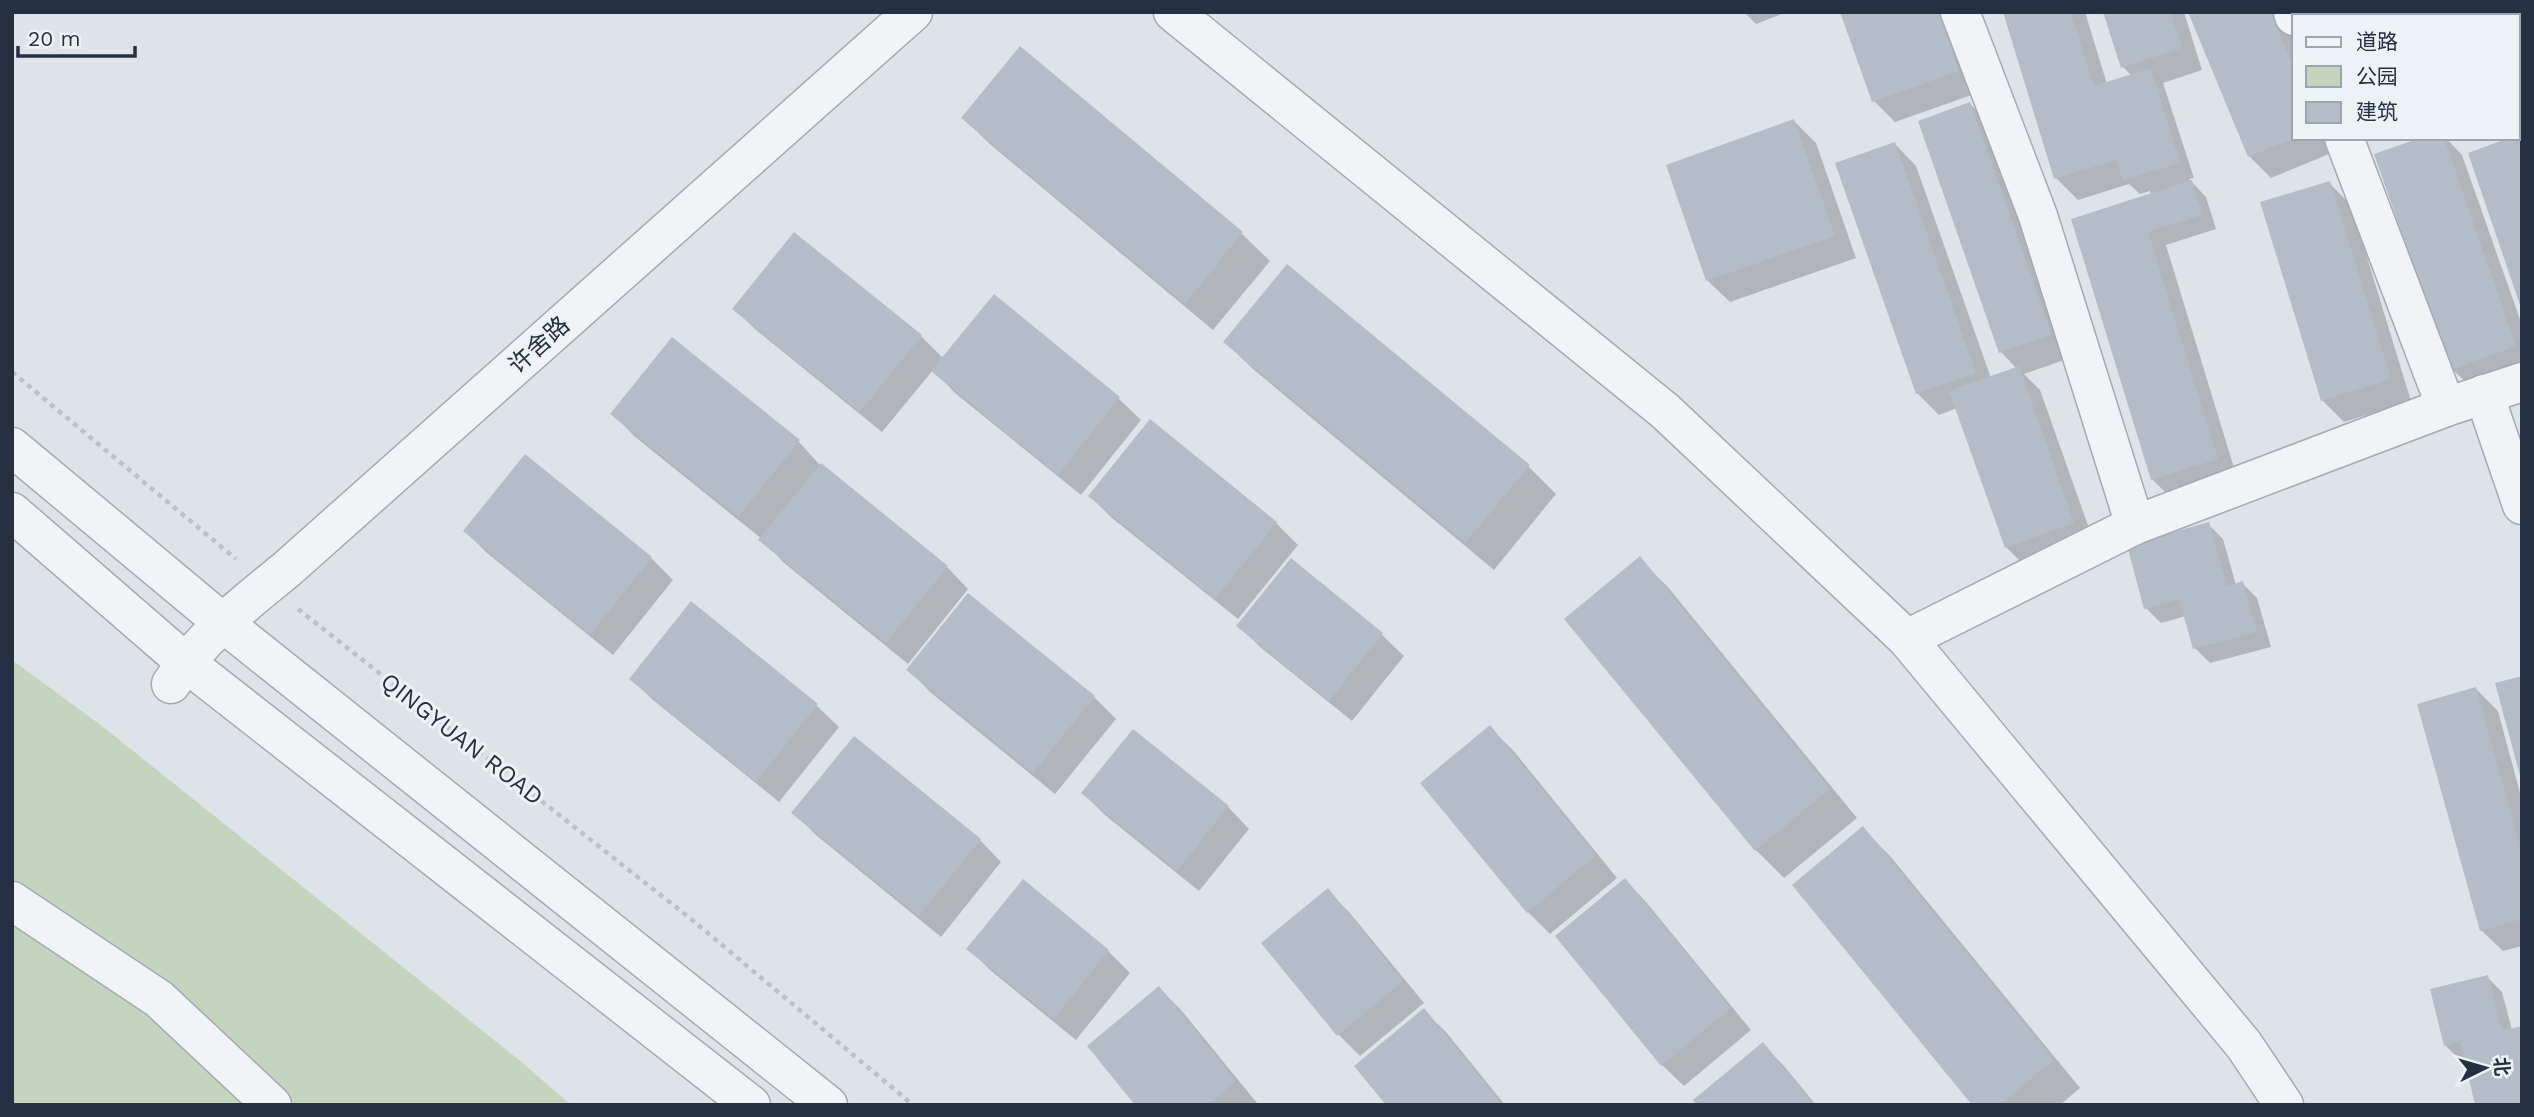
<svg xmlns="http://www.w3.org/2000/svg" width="2534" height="1117" font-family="'Work Sans','Noto Sans SC',sans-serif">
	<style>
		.green { fill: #c4d4be }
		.shadow { fill: #0003 }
		.building { fill: #b4bcc7 }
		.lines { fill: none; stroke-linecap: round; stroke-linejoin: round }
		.minor-casing { stroke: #a3aab4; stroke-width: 41 }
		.tertiary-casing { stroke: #a3aab4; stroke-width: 41 }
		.path { stroke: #bcc1c8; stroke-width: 4.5; stroke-dasharray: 5 5; stroke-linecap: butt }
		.minor { stroke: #f1f3f7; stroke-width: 38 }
		.tertiary { stroke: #f1f3f7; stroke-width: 38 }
		.labels { text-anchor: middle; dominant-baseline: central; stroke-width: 6; stroke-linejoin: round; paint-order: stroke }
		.street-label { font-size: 24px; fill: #253142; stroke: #edf2f7 }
	</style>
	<rect width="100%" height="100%" fill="#dee3e9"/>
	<path class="green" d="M12 660 102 726 519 1060 571 1105H12Z"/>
	<g class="shadow">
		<path d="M1744 12H1787L1756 24Z"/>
		<path d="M1842 12H1952L1980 92 1895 122 1874 101Z"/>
		<path d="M2005 12H2085L2107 84 2132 76 2123 67 2105 12H2184L2202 70 2163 83 2194 178 2189 179 2206 197 2216 229 2166 245 2238 481 2174 501 2152 479 2073 220 2151 195 2150 191 2140 194 2129 184 2078 200 2056 178Z"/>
		<path d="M2190 12H2283L2294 41V138H2334L2339 150 2271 178 2249 156Z"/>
		<path d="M2320 12H2398L2399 16H2321Z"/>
		<path d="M2406 12H2463L2464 16H2407Z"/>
		<path d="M1020 49 1242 234 1270 261 1213 330 991 145 963 118Z"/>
		<path d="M1970 104 1992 126 2073 357 2024 374 2040 390 2095 545 2028 569 2006 547 1957 408 1939 415 1917 393 1895 144 1916 166 1991 378 2017 369 2001 352Z"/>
		<path d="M1794 121 1816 143 1856 258 1730 302 1708 281 1668 166Z"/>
		<path d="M2425 138H2446L2462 155 2522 325V373L2474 390 2452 369Z"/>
		<path d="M2329 183 2351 205 2411 401 2344 422 2322 400Z"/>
		<path d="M994 297 1119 399 1141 420 1081 495 955 393 933 370 882 432 756 330 735 309 921 336 944 359Z"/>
		<path d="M1225 342 1528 466 1556 494 1494 570 1253 369Z"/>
		<path d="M613 414 799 442 819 464 947 567 968 589 908 664 783 562 762 539 634 436Z"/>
		<path d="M1090 496 1276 523 1298 545 1238 619 1112 518Z"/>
		<path d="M2208 524 2223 539 2236 585 2242 583 2257 598 2271 647 2210 663 2195 648 2186 616 2161 623 2146 608Z"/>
		<path d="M465 531 651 558 673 580 613 655 487 553Z"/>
		<path d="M1639 559 1667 586 1857 818 1784 878 1756 850 1567 619Z"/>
		<path d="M1291 560 1382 635 1404 656 1352 721 1260 647 1239 625Z"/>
		<path d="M691 604 817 706 839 727 779 802 653 700 631 679Z"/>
		<path d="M909 670 1094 697 1116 719 1055 794 930 692Z"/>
		<path d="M2476 689 2498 711 2522 800V946L2503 951 2481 930Z"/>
		<path d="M1490 728 1512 749 1617 878 1550 934 1528 912Z"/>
		<path d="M1083 793 1228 807 1249 829 1199 891 1105 815Z"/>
		<path d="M794 813 980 840 1001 862 941 937 816 835Z"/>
		<path d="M1863 829 1890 856 2080 1088 2060 1105H1974Z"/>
		<path d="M1625 880 1646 902 1751 1030 1684 1086 1662 1065Z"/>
		<path d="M1327 891 1349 912 1424 1003 1360 1056 1338 1034Z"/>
		<path d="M969 949 1108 951 1130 973 1076 1040 990 970Z"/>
		<path d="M2487 977 2502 992 2512 1030 2460 1060 2445 1045Z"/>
		<path d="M1159 988 1181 1010 1257 1103 1138 1105Z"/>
		<path d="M1424 1011 1446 1032 1505 1105H1388Z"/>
		<path d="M1763 1045 1784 1066 1816 1105H1699Z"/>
	</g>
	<g class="building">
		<path d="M1840 12H1939L1959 71 1872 102Z"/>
		<path d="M2003 12H2071L2094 86 2151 68 2180 163 2123 180 2116 160 2054 179Z"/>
		<path d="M2103 12H2170L2182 48 2121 68Z"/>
		<path d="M2188 12H2271L2294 70V138L2248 157Z"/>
		<path d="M2318 12H2385L2386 16H2319Z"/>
		<path d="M2404 12H2450L2451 16H2405Z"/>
		<path d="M1020 46 1243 232 1185 304 961 118Z"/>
		<path d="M1970 102 2052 335 1999 353 1918 121Z"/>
		<path d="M1794 119 1835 236 1706 281 1666 165Z"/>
		<path d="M2522 134V307L2521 308 2468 153 2509 138H2518V135Z"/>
		<path d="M2420 138H2444L2516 346 2450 370 2374 154Z"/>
		<path d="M1895 142 1976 373 1916 394 1835 163Z"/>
		<path d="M2192 180 2202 215 2148 232 2218 459 2151 480 2071 219Z"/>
		<path d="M2330 181 2391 379 2321 401 2260 202Z"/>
		<path d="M794 232 922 335 860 412 732 309Z"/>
		<path d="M1287 264 1530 465 1465 543 1223 342Z"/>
		<path d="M994 294 1120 397 1058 475 931 371Z"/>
		<path d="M672 337 800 440 738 517 610 414Z"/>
		<path d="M2019 366 2074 523 2005 548 1949 391Z"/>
		<path d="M1150 419 1277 522 1215 599 1088 496Z"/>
		<path d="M525 454 652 557 590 635 463 531Z"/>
		<path d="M821 463 948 566 886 643 758 540Z"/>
		<path d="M2209 522 2227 586 2243 581 2257 632 2193 649 2179 599 2144 609 2127 545Z"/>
		<path d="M1640 556 1830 789 1755 851 1564 619Z"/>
		<path d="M1291 558 1383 633 1329 701 1236 626Z"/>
		<path d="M968 593 1095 696 1033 773 906 670Z"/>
		<path d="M691 601 818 704 756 782 629 679Z"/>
		<path d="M2522 676V779H2521L2495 683Z"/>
		<path d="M2476 687 2522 854V919L2480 931 2417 704Z"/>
		<path d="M1490 725 1596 855 1527 913 1420 783Z"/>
		<path d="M1133 729 1229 806 1177 871 1081 793Z"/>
		<path d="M854 736 981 839 919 916 791 813Z"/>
		<path d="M1863 826 2054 1060 1999 1105H1972L1792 885Z"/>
		<path d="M1625 878 1731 1008 1661 1066 1555 936Z"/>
		<path d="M1023 879 1109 950 1054 1019 966 949Z"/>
		<path d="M1328 888 1403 981 1337 1036 1261 943Z"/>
		<path d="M2488 975 2502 1031 2522 1026V1105H2475L2460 1041 2444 1046 2430 989Z"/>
		<path d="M1159 986 1236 1081 1207 1105H1135L1087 1046Z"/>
		<path d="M1424 1008 1503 1105H1386L1354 1066Z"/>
		<path d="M1763 1042 1814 1105H1697L1693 1100Z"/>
	</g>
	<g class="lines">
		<g class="minor-casing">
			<g id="minor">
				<path d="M1173 12 1665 411 1907 639 2244 1045 2284 1105"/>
				<path d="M1960 12 2038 216 2135 525"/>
				<path d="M2293 12 2294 16"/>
				<path d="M2344 138 2446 407"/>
				<path d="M2484 394 2522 505"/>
				<path d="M1907 639 2135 525 2446 407 2522 382"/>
				<path d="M171 684C201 637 244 604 287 569L913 12"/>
				<path d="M12 901 159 999 272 1105"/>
			</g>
		</g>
		<g class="tertiary-casing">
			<g id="tertiary">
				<path d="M12 447 222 622 828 1105"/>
				<path d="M12 512 185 662 751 1105"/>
			</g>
		</g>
		<g class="path">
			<path d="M12 372 236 559"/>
			<path d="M298 609 691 919 913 1105"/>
		</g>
		<use href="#minor" class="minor"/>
		<use href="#tertiary" class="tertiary"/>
	</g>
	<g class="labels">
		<g class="street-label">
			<text transform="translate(539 345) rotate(-42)">许舍路</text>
			<text transform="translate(462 739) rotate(38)">QINGYUAN ROAD</text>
		</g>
	</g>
	<rect width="2534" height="1117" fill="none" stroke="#253142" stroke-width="28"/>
	<rect x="2292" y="14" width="228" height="126" fill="#edf2f7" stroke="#9da5af" stroke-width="2"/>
	<rect x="2306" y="37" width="35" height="10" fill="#f1f3f7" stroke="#9da5af" stroke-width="2"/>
	<text x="2356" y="49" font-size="21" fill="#253142">道路</text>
	<rect x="2306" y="66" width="35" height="21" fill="#c4d4be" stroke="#9da5af" stroke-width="2"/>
	<text x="2356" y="84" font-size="21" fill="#253142">公园</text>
	<rect x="2306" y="102" width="35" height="21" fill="#b4bcc7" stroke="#9da5af" stroke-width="2"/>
	<text x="2356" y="119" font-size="21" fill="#253142">建筑</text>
	<g transform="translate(2485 1068) rotate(85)" stroke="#edf2f7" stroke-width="5" paint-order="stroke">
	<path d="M0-5L12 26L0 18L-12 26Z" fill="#253142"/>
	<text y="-10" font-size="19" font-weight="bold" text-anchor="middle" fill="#253142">北</text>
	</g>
	<path d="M18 46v10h117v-10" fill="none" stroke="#253142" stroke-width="3.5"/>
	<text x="28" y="46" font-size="21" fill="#253142" stroke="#edf2f7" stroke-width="5" paint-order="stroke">20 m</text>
</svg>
